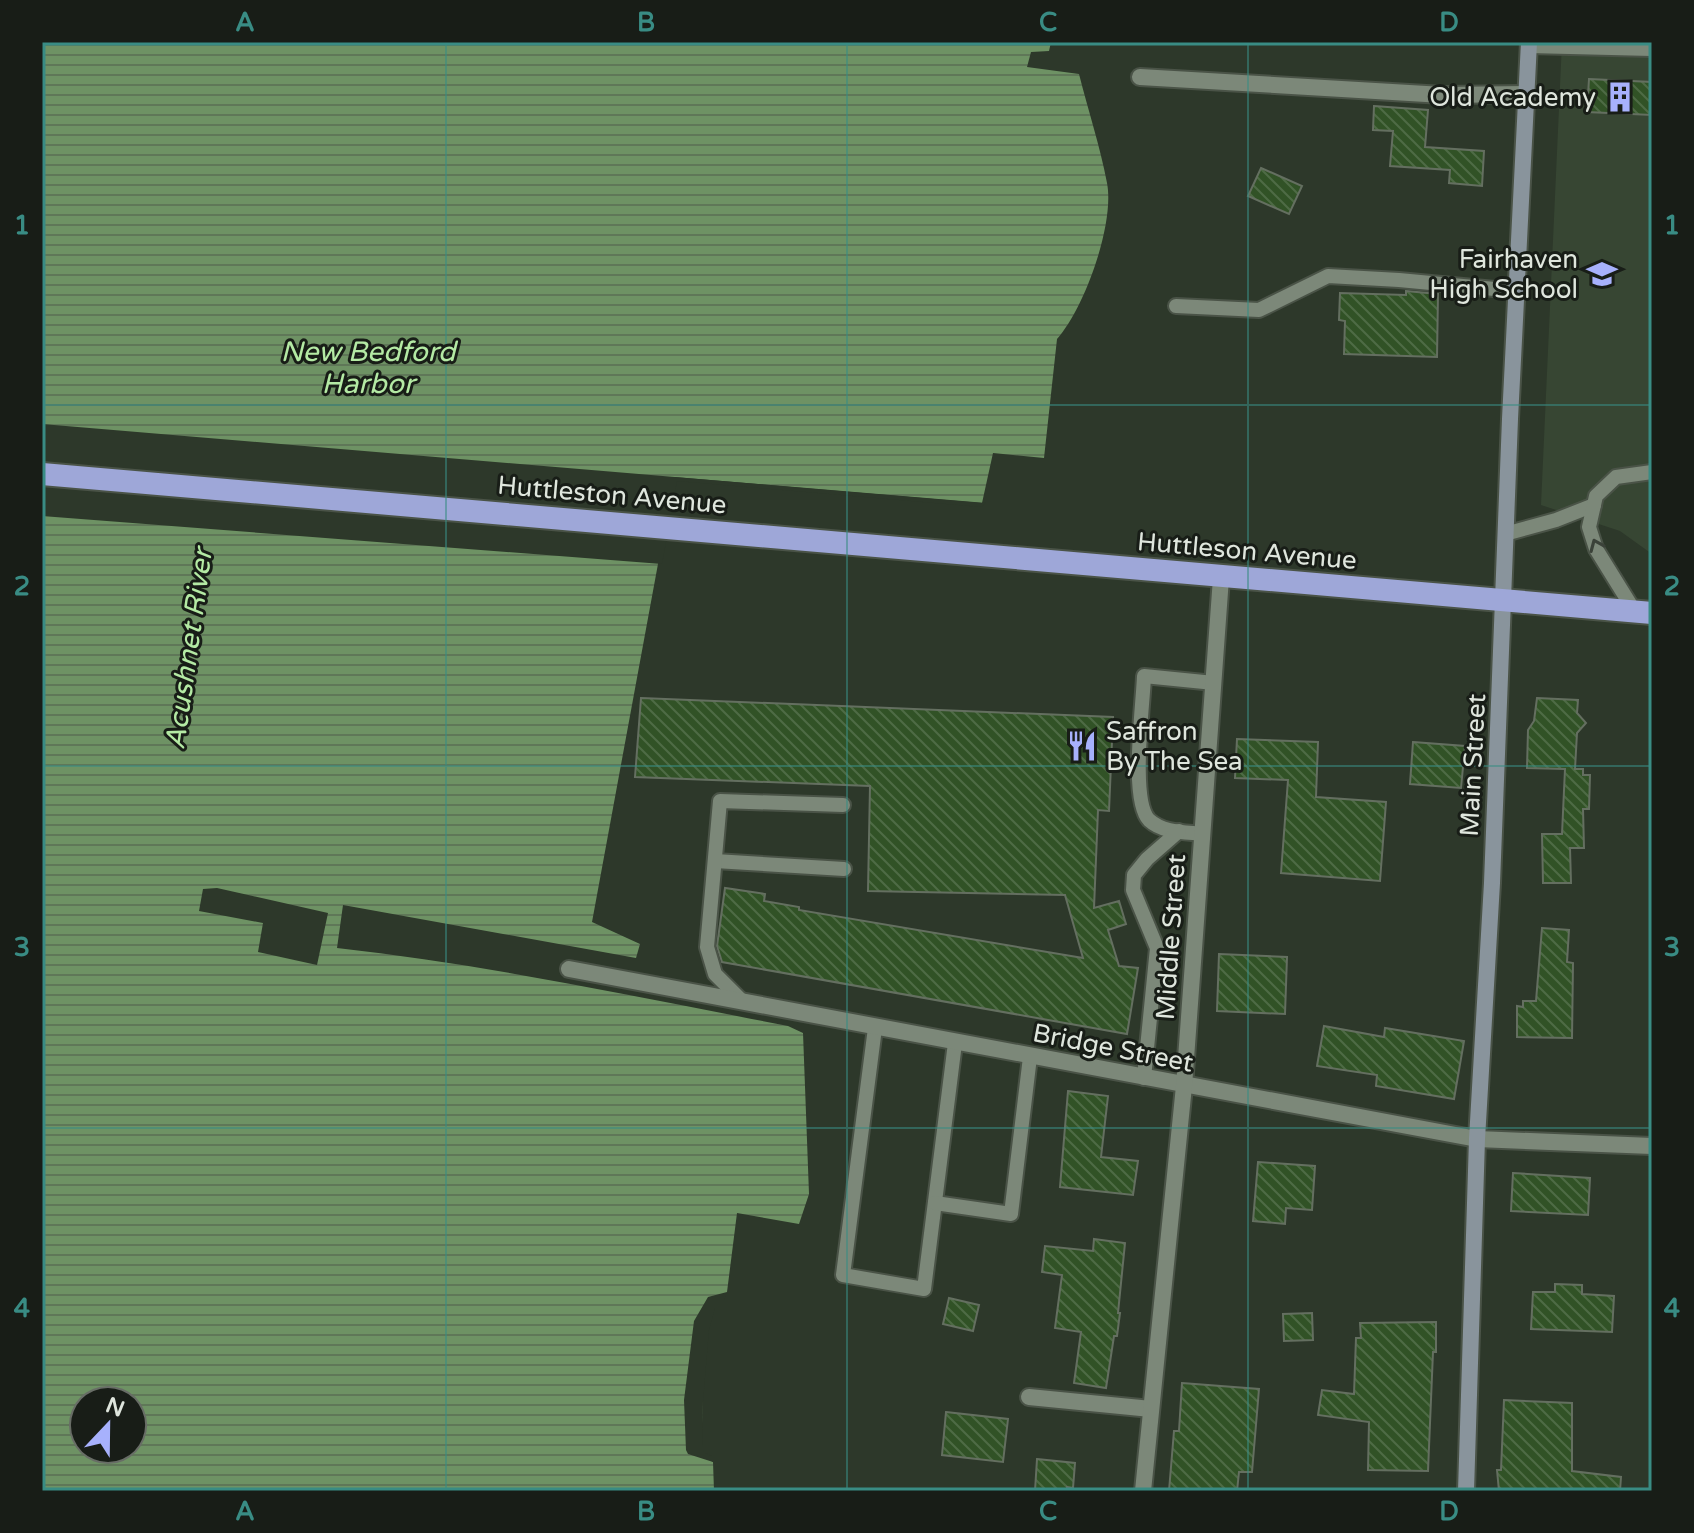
<svg xmlns="http://www.w3.org/2000/svg" width="1694" height="1533" font-family="'Varela Round',sans-serif">
	<style>
		.built { fill: #374633 }
		.water { fill: url(#water-rules); fill-rule: evenodd }
		.pier { fill: #2d382a }
		.building { fill: url(#building-back-hatch); stroke: #646f60; stroke-width: 2 }
		.lines { fill: none; stroke-linecap: round; stroke-linejoin: round }
		.service-casing { stroke: #4a5347; stroke-width: 18 }
		.minor-casing { stroke: #4a5347; stroke-width: 20 }
		.secondary-casing { stroke: #4a5347; stroke-width: 20 }
		.trunk-casing { stroke: #4a5347; stroke-width: 26 }
		.service { stroke: #7c8879; stroke-width: 14 }
		.minor { stroke: #7c8879; stroke-width: 16 }
		.secondary { stroke: #89949c; stroke-width: 16 }
		.trunk { stroke: #9ea7d8; stroke-width: 22 }
		.oneway { stroke: #3b4239 }
		.grid { fill: none; stroke: #398c84; stroke-width: 2; stroke-opacity: 0.55 }
		.labels { text-anchor: middle; dominant-baseline: central; stroke-width: 6; stroke-linejoin: round; paint-order: stroke }
		.poi-label { font-size: 26px; fill: #dfe6dd; stroke: #181d17; text-anchor: end }
		.street-label { font-size: 26px; fill: #dfe6dd; stroke: #181d17 }
		.water-label { font-size: 28px; font-style: italic; fill: #b4eaa4; stroke: #181d17 }
		.neatline { fill: none; stroke: #398c84; stroke-width: 3 }
		.grid-label { font-size: 26px; text-anchor: middle; font-weight: bold; fill: #398c84 }
	</style>
	<defs>
		<pattern id="water-rules" width="6" height="5" patternUnits="userSpaceOnUse" patternTransform="scale(2)"><rect width="6" height="5" fill="#6e9264"/><path d="M0 2.5h6" fill="none" stroke="#5f7758"/></pattern>
		<pattern id="building-back-hatch" width="6" height="6" patternUnits="userSpaceOnUse" patternTransform="scale(2)"><rect width="6" height="6" fill="#315226"/><path d="M-1 5l2 2M0 0l6 6M5-1l2 2" fill="none" stroke="#4e6b45"/></pattern>
	</defs>
	<rect width="100%" height="100%" fill="#2d382a"/>
	<path class="built" d="M1562 42H1652V554L1620 531 1541 505Z"/>
	<path class="water" d="M42 42H1051L1049 51 1031 52 1027 67 1079 74C1088 110 1100 146 1107 183 1115 224 1084 309 1057 339L1044 458 993 453 982 503 674 477 592 922 640 944 636 958 343 905 337 948C489 965 638 997 788 1026L803 1033 809 1194 799 1224 737 1213 727 1292 712 1305 705 1330 701 1454 713 1462 714 1491H42ZM84 1401H132V1449H84Z"/>
	<g class="pier">
		<path d="M42 424 986 503 981 507 677 481 662 564 42 516Z"/>
		<path d="M217 888 328 913 317 965 258 952 263 923 199 911 203 889Z"/>
		<path d="M727 1292 724 1300 715 1308 709 1330 703 1401 702 1445 704 1452 713 1457V1462L688 1454 686 1450 684 1400 694 1321 708 1297Z"/>
	</g>
	<g class="building">
		<path d="M1589 79 1652 82V115L1587 112Z"/>
		<path d="M1374 106 1428 110 1425 147 1484 151 1482 186 1449 183 1450 170 1390 166 1393 131 1373 130Z"/>
		<path d="M1261 168 1302 186 1289 214 1248 196Z"/>
		<path d="M1406 291 1438 294 1437 357 1344 354 1345 321 1339 320 1340 293 1406 295Z"/>
		<path d="M641 698 1113 717 1109 811 1098 810 1094 908 1119 901 1126 924 1108 930 1119 966 1138 968 1127 1034 722 962 717 946 725 888 765 894 764 901 799 907V910L1083 958 1065 895 868 891 870 786 635 777Z"/>
		<path d="M1537 698 1578 700 1577 713 1586 723 1577 733 1575 769H1583V775H1590L1589 809H1583L1584 848H1570L1571 883H1543L1542 834H1562L1565 769 1527 768 1528 730 1534 721Z"/>
		<path d="M1237 739 1318 742 1316 797 1386 802 1380 881 1281 873 1288 780 1235 778Z"/>
		<path d="M1413 742 1465 746 1461 788 1410 784Z"/>
		<path d="M1542 928 1569 930 1567 962 1573 963 1572 1038 1517 1037V1006L1523 1007V1001H1536Z"/>
		<path d="M1219 954 1287 957 1285 1014 1217 1011Z"/>
		<path d="M1324 1026 1384 1037 1385 1028 1464 1041 1454 1099 1376 1086 1377 1075 1317 1066Z"/>
		<path d="M1068 1091 1108 1096 1101 1157 1138 1161 1133 1195 1060 1187Z"/>
		<path d="M1258 1162 1315 1166 1312 1210 1286 1208 1285 1224 1253 1221Z"/>
		<path d="M1513 1173 1590 1178 1588 1215 1511 1211Z"/>
		<path d="M1094 1239 1125 1243 1118 1313H1120L1117 1336H1114L1106 1388 1074 1383 1081 1332 1055 1328 1062 1275 1042 1272 1045 1246 1093 1251Z"/>
		<path d="M1555 1284 1582 1285V1294L1614 1296 1612 1332 1531 1329 1533 1292H1555Z"/>
		<path d="M949 1298 979 1305 973 1331 943 1324Z"/>
		<path d="M1312 1313 1313 1340 1284 1341 1283 1314Z"/>
		<path d="M1436 1322V1352H1433L1428 1471 1368 1470 1369 1422 1318 1415 1322 1390 1354 1394 1356 1338H1361L1360 1323Z"/>
		<path d="M1182 1383 1259 1389 1252 1472H1239L1237 1491H1169L1174 1431H1179Z"/>
		<path d="M1504 1400 1572 1403V1471L1621 1477 1620 1491H1499L1497 1470H1501Z"/>
		<path d="M946 1412 1008 1419 1003 1462 942 1455Z"/>
		<path d="M1037 1459 1075 1463 1073 1488 1067 1487V1491H1035Z"/>
	</g>
	<g class="lines">
		<g class="service-casing">
			<g id="service">
				<path d="M1529 46 1652 49"/>
				<path d="M1176 306 1259 310 1328 276 1399 280 1516 291"/>
				<path d="M1505 534 1556 520 1594 505"/>
				<path d="M1635 612 1596 549 1589 527 1596 496 1616 477 1652 472"/>
				<path d="M1203 834C1185 832 1163 833 1149 820 1130 800 1143 706 1144 676L1214 683"/>
				<path d="M715 861 844 869"/>
				<path d="M743 1002 715 974 707 947 720 801 843 805"/>
				<path d="M875 1028 843 1275 924 1289 955 1043"/>
				<path d="M1144 1078 1157 948 1133 890 1134 875 1147 859 1179 831"/>
				<path d="M935 1203 1011 1214 1030 1057"/>
			</g>
		</g>
		<g class="minor-casing">
			<g id="minor">
				<path d="M1140 77 1443 95 1527 94"/>
				<path d="M569 969 1477 1139 1652 1146"/>
				<path d="M1029 1397 1151 1409"/>
				<path d="M1143 1491 1184 1086 1221 578"/>
			</g>
		</g>
		<g class="secondary-casing">
			<path id="secondary" d="M1466 1491 1477 1139 1492 883 1510 419 1529 42"/>
		</g>
		<g class="trunk-casing">
			<path id="trunk" d="M42 474 1652 613"/>
		</g>
		<use href="#service" class="service"/>
		<use href="#minor" class="minor"/>
		<use href="#secondary" class="secondary"/>
		<use href="#trunk" class="trunk"/>
	</g>
	<defs><path id="oneway-chevron" d="M-2-3.5L2.5 0L-2 3.5" fill="none" stroke-width="1.6" stroke-linecap="round" stroke-linejoin="round" transform="scale(2)"/></defs>
	<use class="oneway" href="#oneway-chevron" transform="translate(1596 545) rotate(-113)"/>
	<path class="grid" d="M446 42V1491M847 42V1491M1248 42V1491M42 405H1652M42 766H1652M42 1128H1652"/>
	<defs>
		<g id="building-bare" transform="scale(2.4)"><path d="M-4-6H4V6H1V3H-1V6H-4ZM-2.5-4.3h1.7v1.8h-1.7ZM.8-4.3h1.7v1.8H.8ZM-2.5-1h1.7V.8h-1.7ZM.8-1h1.7V.8H.8Z" fill="#a7b1fc" stroke="#181d17" stroke-width="2.5" paint-order="stroke"/></g>
		<g id="school-bare" transform="scale(2.4)"><path d="M0-5L7-2L0 1L-7-2ZM-4 1L0 2.5L4 1V4Q0 6-4 4Z" fill="#a7b1fc" stroke="#181d17" stroke-width="2.5" paint-order="stroke"/></g>
		<g id="restaurant-bare" transform="scale(2.4)"><path d="M-5-6h1v4h1v-4h1v4h1v-4h1v5L-1.5 .5V6h-2V.5L-5-1ZM5-6V6H3V1.5H1.5Q1.5-4 5-6Z" fill="#a7b1fc" stroke="#181d17" stroke-width="2.5" paint-order="stroke"/></g>
	</defs>
	<g fill-rule="evenodd">
		<use href="#building-bare" x="1620" y="97"/>
		<use href="#school-bare" x="1602" y="274"/>
		<use href="#restaurant-bare" x="1082" y="746"/>
	</g>
	<g class="labels">
		<g class="poi-label">
			<text x="1596" y="97">Old Academy</text>
			<text x="1578" y="259">Fairhaven<tspan x="1578" dy="30">High School</tspan></text>
			<text x="1106" y="731" text-anchor="start">Saffron<tspan x="1106" dy="30">By The Sea</tspan></text>
		</g>
		<g class="street-label">
			<text transform="translate(612 495) rotate(5)">Huttleston Avenue</text>
			<text transform="translate(1247 551) rotate(5)">Huttleson Avenue</text>
			<text transform="translate(1473 765) rotate(-87)">Main Street</text>
			<text transform="translate(1171 937) rotate(-86)">Middle Street</text>
			<text transform="translate(1113 1048) rotate(11)">Bridge Street</text>
		</g>
		<g class="water-label">
			<text x="368" y="352">New Bedford<tspan x="368" dy="32">Harbor</tspan></text>
			<text transform="translate(189 649) rotate(-82)">Acushnet River</text>
		</g>
	</g>
	<rect width="1694" height="1533" fill="none" stroke="#181d17" stroke-width="88"/>
	<g transform="translate(108 1425) rotate(22)"><circle r="38" fill="#181d17" stroke="#686d66" stroke-width="2"/>
	<path d="M0-6L14 30L0 20L-14 30Z" fill="#a7b1fc"/>
	<text y="-12" font-size="22" font-weight="bold" text-anchor="middle" fill="#dfe6dd">N</text>
	</g>
	<rect x="44" y="44" width="1606" height="1445" class="neatline"/>
	<g class="grid-label">
		<text x="245" y="31">A</text>
		<text x="646" y="31">B</text>
		<text x="1048" y="31">C</text>
		<text x="1449" y="31">D</text>
		<text x="22" y="234">1</text>
		<text x="1672" y="234">1</text>
		<text x="22" y="595">2</text>
		<text x="1672" y="595">2</text>
		<text x="22" y="956">3</text>
		<text x="1672" y="956">3</text>
		<text x="22" y="1317">4</text>
		<text x="1672" y="1317">4</text>
		<text x="245" y="1520">A</text>
		<text x="646" y="1520">B</text>
		<text x="1048" y="1520">C</text>
		<text x="1449" y="1520">D</text>
	</g>
</svg>
